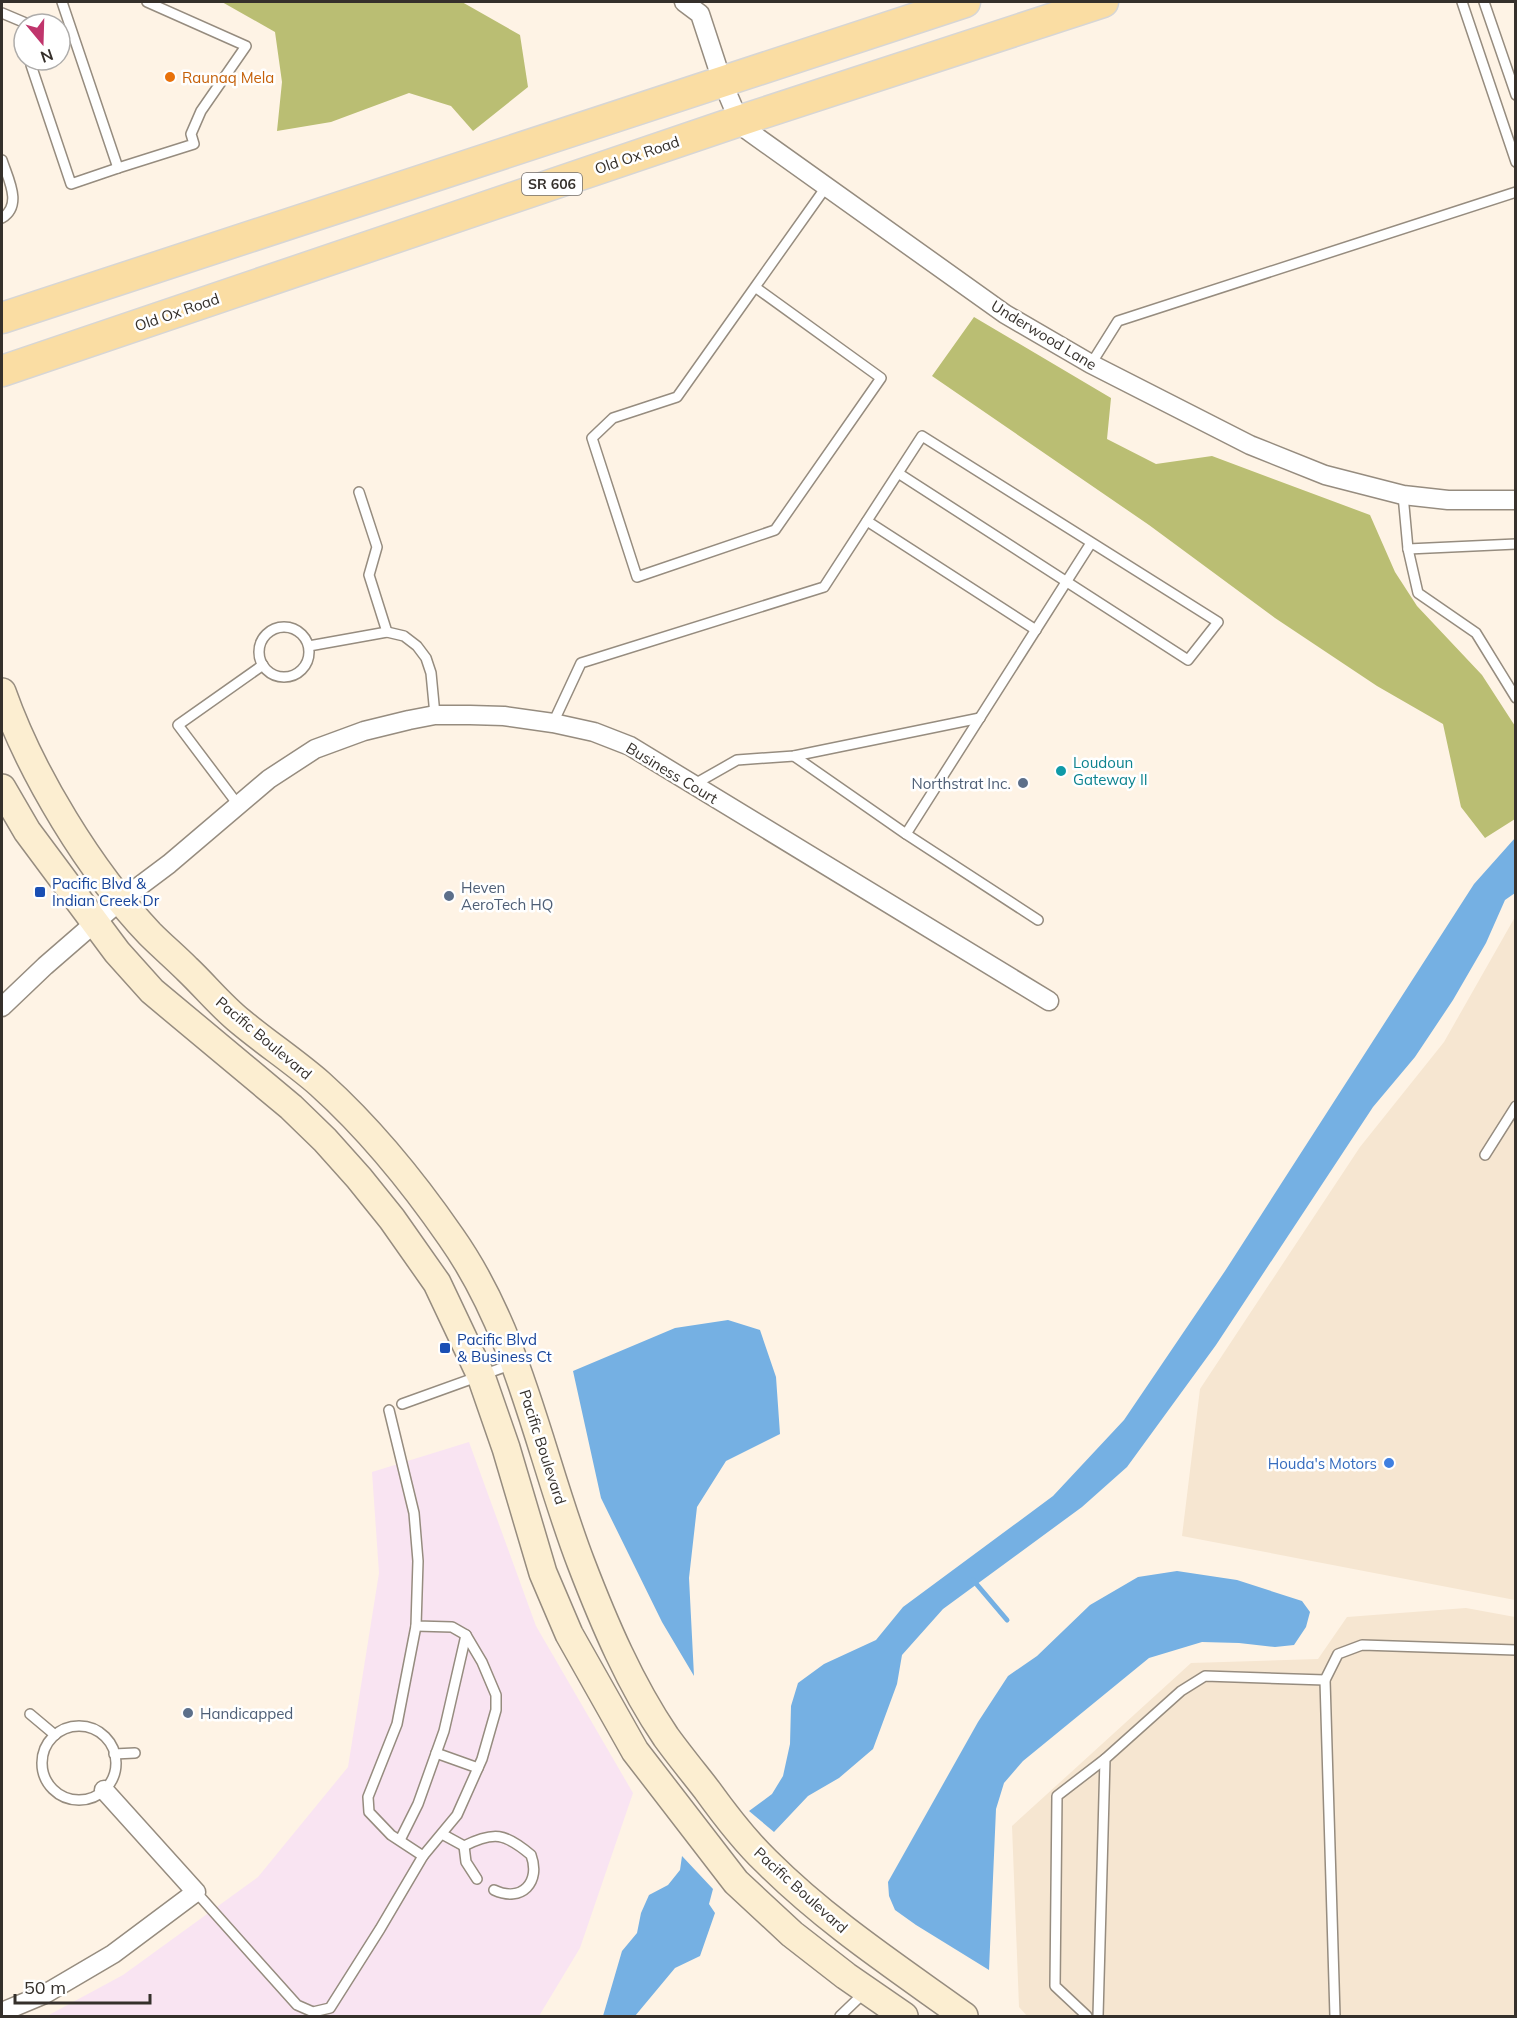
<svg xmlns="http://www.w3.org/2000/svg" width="1517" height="2018" font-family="Mulish,sans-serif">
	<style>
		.commercial { fill: #f9e4f2 }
		.built { fill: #f6e6d1 }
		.forest { fill: #babe73 }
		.water { fill: #75b0e3 }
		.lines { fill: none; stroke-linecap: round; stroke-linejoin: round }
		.stream { stroke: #75b0e3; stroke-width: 5 }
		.service-casing { stroke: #968c7f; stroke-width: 12 }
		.minor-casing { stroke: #968c7f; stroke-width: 21 }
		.secondary-casing { stroke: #968c7f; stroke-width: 30 }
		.primary-casing { stroke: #d7d6d5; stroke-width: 33 }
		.service { stroke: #fff; stroke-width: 9 }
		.minor { stroke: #fff; stroke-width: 18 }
		.secondary { stroke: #fceed1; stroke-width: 27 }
		.primary { stroke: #fadda3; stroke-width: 30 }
		.food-dot { fill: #e8710a; stroke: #fff; stroke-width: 2 }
		.culture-dot { fill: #0f9aa8; stroke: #fff; stroke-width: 2 }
		.service-dot { fill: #5c6f8a; stroke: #fff; stroke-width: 2 }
		.transit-dot { fill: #1a4fb4; stroke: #fff; stroke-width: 2 }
		.shop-dot { fill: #3f7fe0; stroke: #fff; stroke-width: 2 }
		.labels { text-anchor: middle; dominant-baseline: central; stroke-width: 5; stroke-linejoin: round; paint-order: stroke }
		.shield { fill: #fff; stroke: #726e6b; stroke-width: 1.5 }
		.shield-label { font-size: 14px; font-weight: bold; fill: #35302b }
		.food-label { font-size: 15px; fill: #c56008; stroke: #fff; text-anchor: start }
		.street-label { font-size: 15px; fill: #35302b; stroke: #fff }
		.culture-label { font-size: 15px; fill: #0d838f; stroke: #fff; text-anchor: start }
		.service-label { font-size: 15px; fill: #4e5e75; stroke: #fff; text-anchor: start }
		.transit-label { font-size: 15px; fill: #164399; stroke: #fff; text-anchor: start }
		.shop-label { font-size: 15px; fill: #366cbe; stroke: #fff; text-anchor: end }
	</style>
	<rect width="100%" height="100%" fill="#fef3e5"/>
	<path class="commercial" d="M469 1442 536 1626 633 1793 580 1948 539 2016H47L123 1975 258 1877 348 1767 379 1573 372 1472Z"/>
	<g class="built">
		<path d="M1515 917V1600L1182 1536 1200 1389 1360 1147 1444 1042Z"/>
		<path d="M1466 1608 1515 1617V2016H1027L1019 2007 1012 1826 1191 1663 1318 1659 1347 1617Z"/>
	</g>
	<g class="forest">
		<path d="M222 2H462L520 35 528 87 473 131 451 106 409 93 331 122 277 131 282 82 275 32Z"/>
		<path d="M974 317 1111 398 1107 439 1156 464 1212 456 1370 515 1395 572 1417 606 1482 675 1515 726V819L1485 838 1461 807 1443 724 1377 686 1275 618 1149 525 932 376Z"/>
	</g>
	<g class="water">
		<path d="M1515 838V893L1505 900 1486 943 1453 1000 1415 1057 1373 1107 1216 1345 1127 1467 1082 1507 943 1609 902 1655 897 1684 873 1749 839 1778 808 1796 774 1832 749 1811 772 1794 783 1776 790 1744 791 1706 798 1683 824 1664 876 1640 903 1607 1053 1496 1124 1420 1225 1271 1474 884Z"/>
		<path d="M728 1320 760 1330 776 1377 780 1434 726 1461 697 1507 689 1578 694 1676 662 1622 601 1498 573 1371 675 1328Z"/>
		<path d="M1177 1571 1237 1580 1302 1601 1310 1612 1306 1627 1294 1645 1275 1647 1239 1643 1202 1642 1149 1658 1023 1761 1004 1783 996 1809 989 1970 916 1925 895 1910 889 1896 888 1882 978 1722 1008 1676 1037 1656 1090 1605 1138 1577Z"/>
		<path d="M682 1856 713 1889 709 1904 715 1913 700 1956 675 1968 635 2016H603L622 1951 637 1933 641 1913 649 1895 668 1885 680 1870Z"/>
	</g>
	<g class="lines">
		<path class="stream" d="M973 1580 1007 1620"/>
		<g class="service-casing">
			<g id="service">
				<path d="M62 2 118 168 194 144 191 134 201 111 246 46 147 2"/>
				<path d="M1462 2 1516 162"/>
				<path d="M1484 2 1516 95"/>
				<path d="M2 13 28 24"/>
				<path d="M33 60 31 65 71 184 118 168"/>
				<path d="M2 160C8 179 23 205 2 218"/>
				<path d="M755 287 677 397 613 418 592 438 637 577 775 530 881 378 755 287 826 187"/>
				<path d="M1091 364 1118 321 1516 192"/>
				<path d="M359 492 377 547 369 575 387 632"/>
				<path d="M1403 495 1408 549 1516 544"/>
				<path d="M867 521 1036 630"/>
				<path d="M1408 549 1418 593 1476 633 1516 698"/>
				<circle cx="284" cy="652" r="25"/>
				<path d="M309 646 387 632 404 636 417 646 426 658 431 673 435 715"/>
				<path d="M553 723 581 663 824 587 922 436 1218 622 1188 660 898 473"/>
				<path d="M794 756 906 834 1038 920"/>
				<path d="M693 785 737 760 794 756 980 718"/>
				<path d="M239 806 178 725 263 665"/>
				<path d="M906 834 1091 543"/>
				<path d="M1485 1155 1516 1106"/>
				<path d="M402 1404 513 1364"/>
				<path d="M416 1626 397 1724 368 1797 369 1812 391 1835 423 1856"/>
				<path d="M30 1714 55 1735"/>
				<circle cx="79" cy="1763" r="37"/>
				<path d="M436 1753 478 1768"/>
				<path d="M114 1754 135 1753"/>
				<path d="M442 1834 464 1846C494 1831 505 1833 531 1855 541 1882 522 1903 494 1890"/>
				<path d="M400 1840 418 1804 444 1731 466 1635"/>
				<path d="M464 1846 466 1862 477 1879"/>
				<path d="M196 1892 297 2005 313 2012 330 2008 380 1929 423 1856 457 1815 482 1759 496 1710V1695L482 1662 466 1635 452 1627 416 1626 418 1561 414 1513 389 1410"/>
				<path d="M840 2016 865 1992"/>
				<path d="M1087 2016 1055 1986 1057 1796 1105 1759"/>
				<path d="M1098 2016 1105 1759 1181 1691 1205 1676 1325 1680"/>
				<path d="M1335 2016 1325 1680 1338 1654 1362 1645 1516 1650"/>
			</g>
		</g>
		<g class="minor-casing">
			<g id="minor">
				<path d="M684 2 700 14 722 81 739 121 747 130 1005 314 1091 364 1250 445 1325 475 1403 495 1448 500H1516"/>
				<path d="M2 1007 45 966 121 900 169 864 269 779 315 749 364 731 409 720 435 715H470L504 716 553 723 594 732 630 746 1049 1001"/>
				<path d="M2 2012 45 1994 113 1954 196 1892 104 1790"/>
			</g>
		</g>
		<g class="secondary-casing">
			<g id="secondary">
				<path d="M2 692C31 774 90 871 150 934 162 946 175 957 187 969 205 986 221 1006 241 1022 266 1043 295 1062 320 1084 370 1129 413 1182 451 1237 520 1335 539 1454 581 1563 604 1623 630 1684 666 1737 679 1755 693 1772 707 1790 725 1815 744 1840 766 1861 826 1921 896 1967 964 2016"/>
				<path d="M2 788 27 831 117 952 152 991 291 1107 325 1140 359 1178 392 1219 437 1283 481 1376 506 1448 543 1573 569 1634 635 1751 736 1882 792 1934 846 1976 904 2016"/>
			</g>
		</g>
		<g class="primary-casing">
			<g id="primary">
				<path d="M2 318 965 2"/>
				<path d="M2 371 739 121 1103 2"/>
			</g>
		</g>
		<use href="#service" class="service"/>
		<use href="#minor" class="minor"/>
		<use href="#secondary" class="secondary"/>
		<use href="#primary" class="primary"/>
	</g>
	<circle class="food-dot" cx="170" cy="77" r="6"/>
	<circle class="culture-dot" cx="1061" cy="771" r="6"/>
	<g class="service-dot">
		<circle cx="1023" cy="783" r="6"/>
		<circle cx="449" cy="896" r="6"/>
		<circle cx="188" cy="1713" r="6"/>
	</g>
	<g class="transit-dot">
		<rect x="34" y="886" width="12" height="12" rx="3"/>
		<rect x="439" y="1342" width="12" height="12" rx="3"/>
	</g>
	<circle class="shop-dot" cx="1389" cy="1463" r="6"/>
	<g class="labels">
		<rect class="shield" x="522" y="173" width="60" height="22" rx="4.5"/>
		<g class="shield-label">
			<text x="552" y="184">SR 606</text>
		</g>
		<g class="food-label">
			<text x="182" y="77">Raunaq Mela</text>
		</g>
		<g class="street-label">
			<text transform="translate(637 155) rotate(-19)">Old Ox Road</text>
			<text transform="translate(177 312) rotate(-19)">Old Ox Road</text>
			<text transform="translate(1044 335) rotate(31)">Underwood Lane</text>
			<text transform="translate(672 773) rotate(31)">Business Court</text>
			<text transform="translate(264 1038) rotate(40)">Pacific Boulevard</text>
			<text transform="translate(543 1447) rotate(72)">Pacific Boulevard</text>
			<text transform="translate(801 1890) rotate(42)">Pacific Boulevard</text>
		</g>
		<g class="culture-label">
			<text x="1073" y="762">Loudoun<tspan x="1073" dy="17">Gateway II</tspan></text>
		</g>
		<g class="service-label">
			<text x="1011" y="783" text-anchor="end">Northstrat Inc.</text>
			<text x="461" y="887">Heven<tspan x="461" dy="17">AeroTech HQ</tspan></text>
			<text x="200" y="1713">Handicapped</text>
		</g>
		<g class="transit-label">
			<text x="52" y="883">Pacific Blvd &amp;<tspan x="52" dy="17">Indian Creek Dr</tspan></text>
			<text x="457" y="1339">Pacific Blvd<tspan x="457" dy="17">&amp; Business Ct</tspan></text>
		</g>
		<g class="shop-label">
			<text x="1377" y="1463">Houda's Motors</text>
		</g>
	</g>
	<rect width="1517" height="2018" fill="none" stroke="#35302b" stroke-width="6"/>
	<g transform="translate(42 42) rotate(161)"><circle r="28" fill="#ffffff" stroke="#aeacaa" stroke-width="1.5"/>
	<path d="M0-4.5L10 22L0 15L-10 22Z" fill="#c0356c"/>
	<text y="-9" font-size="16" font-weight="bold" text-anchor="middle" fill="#35302b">N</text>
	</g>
	<path d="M15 1994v9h135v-9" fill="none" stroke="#35302b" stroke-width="3"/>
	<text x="24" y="1994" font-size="18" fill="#35302b" stroke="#ffffff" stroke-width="4.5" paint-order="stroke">50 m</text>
</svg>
